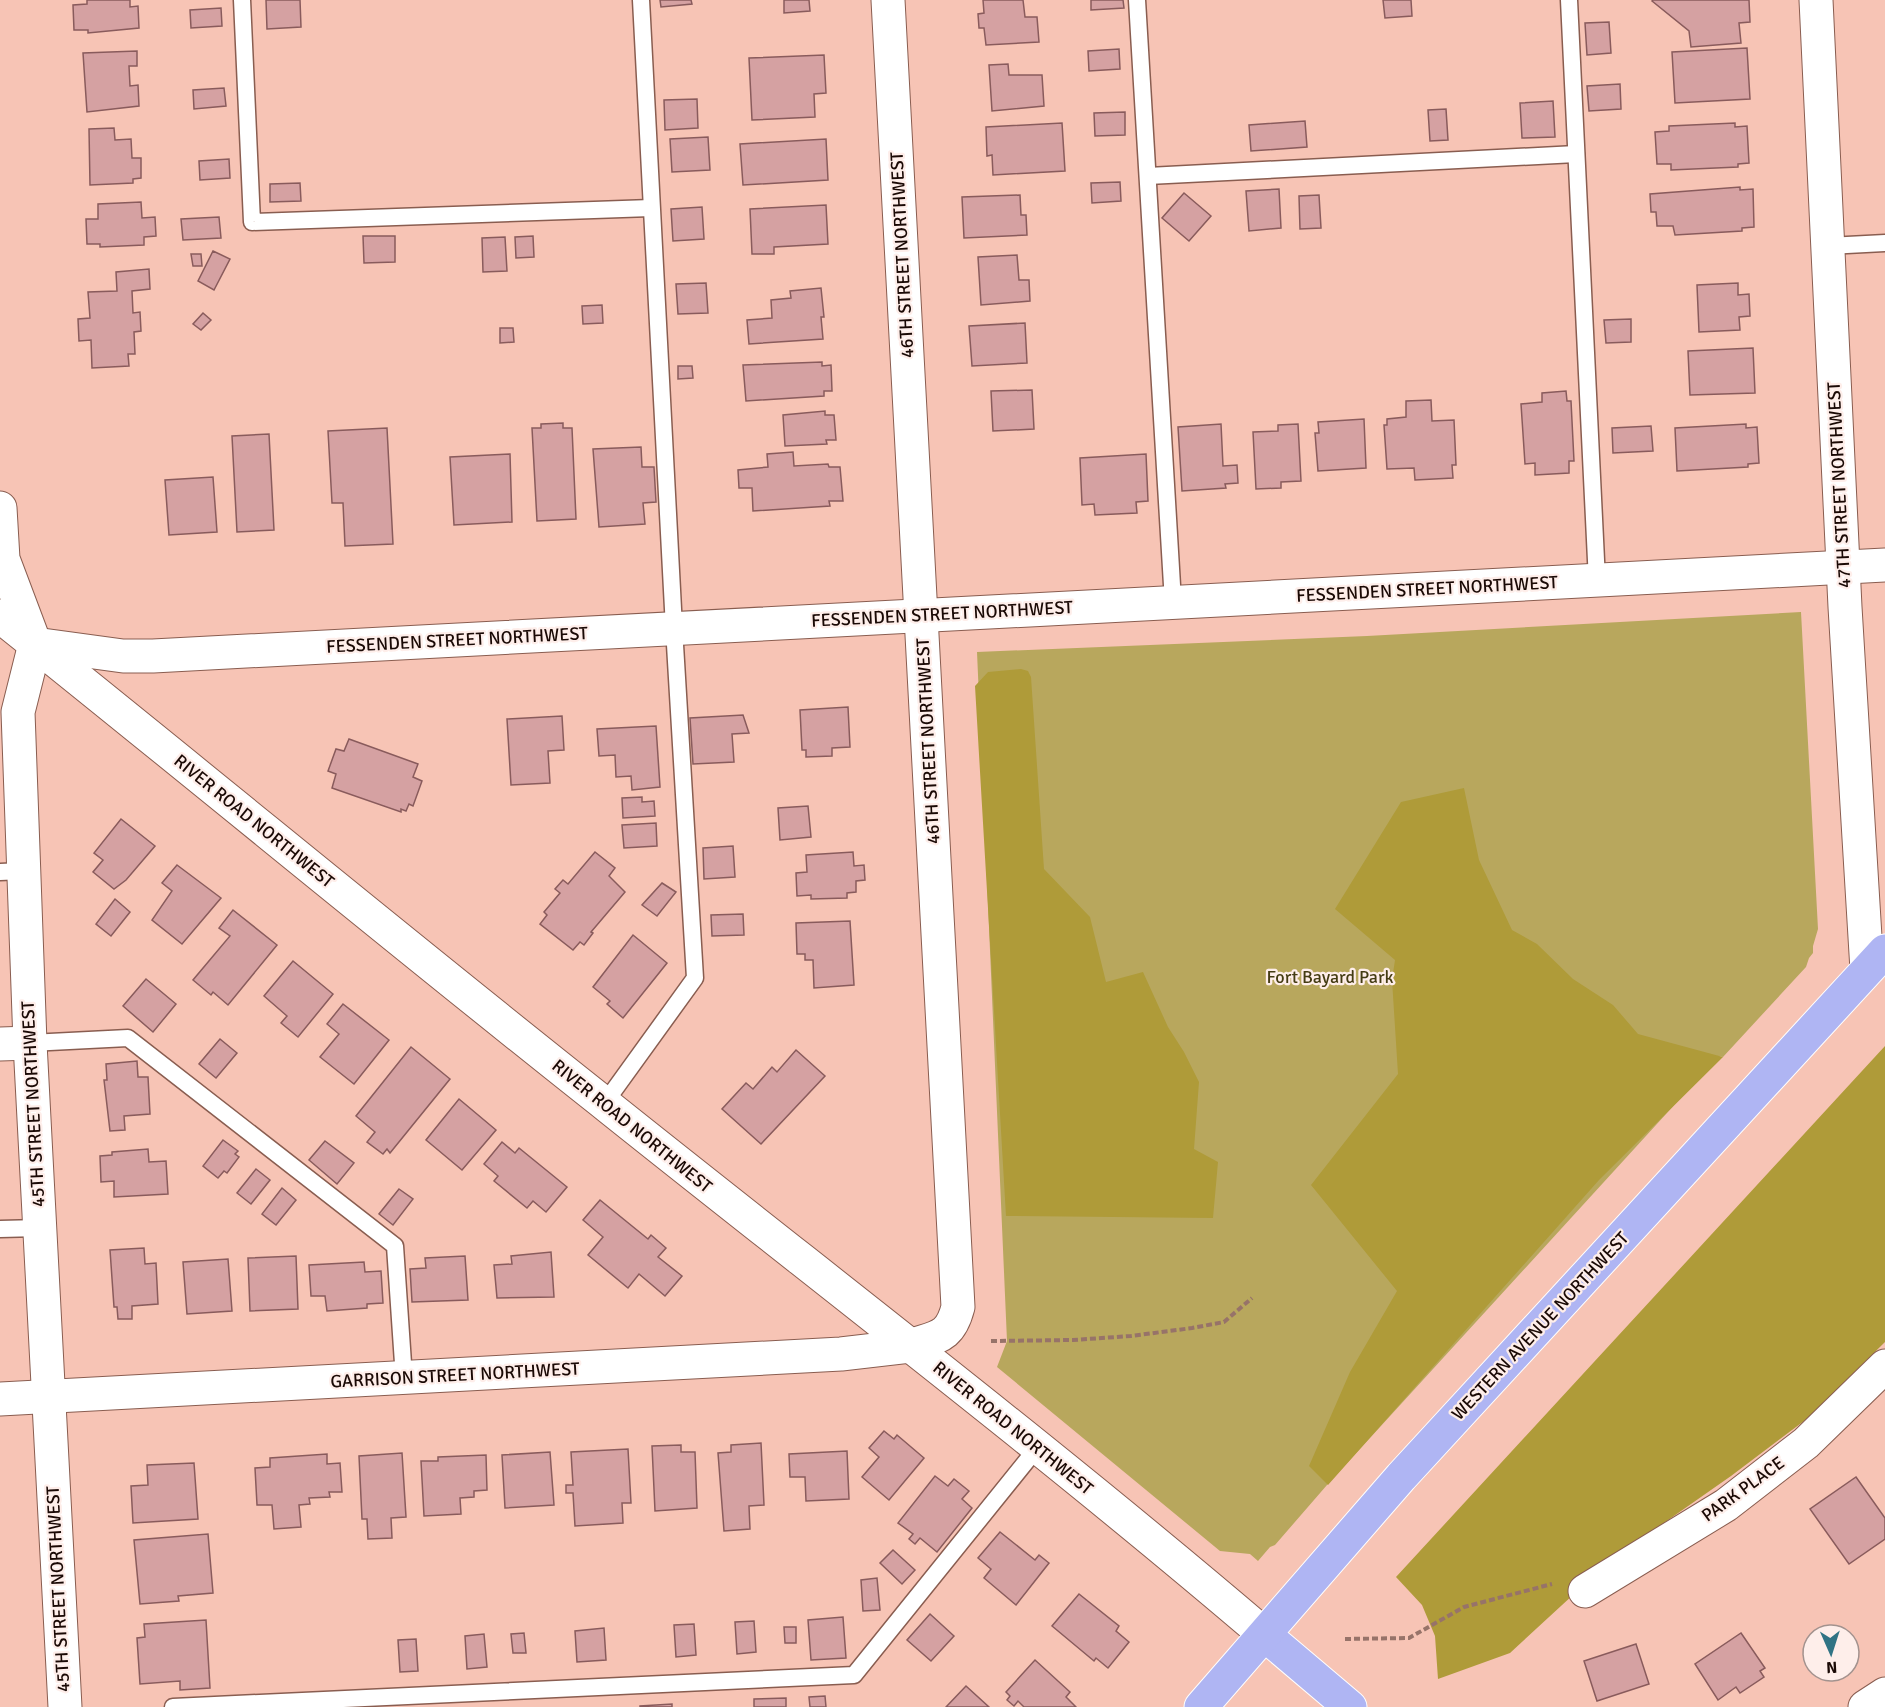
<svg xmlns="http://www.w3.org/2000/svg" width="1885" height="1707" font-family="Signika,sans-serif">
	<style>
		.green { fill: #b8a75d }
		.forest { fill: #af9b39 }
		.building { fill: #d5a1a2; stroke: #895b5c; stroke-width: 1.5 }
		.lines { fill: none; stroke-linecap: round; stroke-linejoin: round }
		.lane-casing { stroke: #895d50; stroke-width: 19 }
		.street-casing { stroke: #895d50; stroke-width: 35 }
		.secondary-casing { stroke: #895d50; stroke-width: 35 }
		.primary-casing { stroke: #fff; stroke-width: 35 }
		.path { stroke: #977369; stroke-width: 4; stroke-dasharray: 6 3; stroke-linecap: butt }
		.lane { stroke: #fff; stroke-width: 16 }
		.street { stroke: #fff; stroke-width: 33 }
		.secondary { stroke: #fff; stroke-width: 33 }
		.primary { stroke: #afb5f3; stroke-width: 33 }
		.labels { text-anchor: middle; dominant-baseline: central; stroke-width: 4.5; stroke-linejoin: round; paint-order: stroke }
		.street-label { font-size: 18px; fill: #1a0905; stroke: #feeeea }
		.park-label { font-size: 18px; fill: #443c13; stroke: #feeeea }
	</style>
	<rect width="100%" height="100%" fill="#f7c4b5"/>
	<path class="green" d="M1801 612 1818 929 1813 946V953L1809 958 1806 967 1723 1057 1719 1056 1327 1485 1275 1545 1270 1547 1258 1561 1250 1554 1220 1551 997 1367 1007 1341 977 652 1367 636Z"/>
	<g class="forest">
		<path d="M1021 669 1028 671 1031 677 1044 869 1090 917 1106 982 1143 972 1168 1027 1184 1052 1199 1082 1194 1149 1218 1162 1213 1218 1006 1216 975 686 988 672Z"/>
		<path d="M1464 788 1479 860 1512 930 1537 944 1573 979 1613 1005 1638 1034 1723 1057 1599 1180 1328 1485 1309 1466 1350 1372 1397 1291 1311 1185 1398 1074 1392 980 1395 960 1335 909 1401 802Z"/>
		<path d="M1885 1046V1342L1808 1418 1731 1476 1611 1560 1510 1653 1438 1679 1435 1636 1422 1605 1396 1577Z"/>
	</g>
	<g class="building">
		<path d="M87 0H130V7L138 6 139 28 88 33V30H74L73 5 87 4Z"/>
		<path d="M266 0H300L301 27 267 29Z"/>
		<path d="M660 0H691L692 4 661 7Z"/>
		<path d="M784 0H809L810 11 784 13Z"/>
		<path d="M983 0H1023L1025 17H1037L1039 42 986 45 984 28H979L978 14 984 13Z"/>
		<path d="M1091 0H1123L1124 8 1091 10Z"/>
		<path d="M1383 0H1411L1412 16 1385 18Z"/>
		<path d="M1653 0H1749L1750 22 1739 23 1741 43 1691 47 1689 31 1652 1Z"/>
		<path d="M221 8 222 26 191 28 190 10Z"/>
		<path d="M1609 22 1611 53 1587 55 1585 23Z"/>
		<path d="M1747 48 1750 99 1675 103 1672 52Z"/>
		<path d="M1119 49 1120 69 1089 71 1088 51Z"/>
		<path d="M137 51V66H129L130 86 138 85 139 106 87 112 83 53Z"/>
		<path d="M824 55 826 93 814 94 815 117 752 120 749 58Z"/>
		<path d="M1008 64 1009 75H1042L1044 106 992 111 989 65Z"/>
		<path d="M1620 84 1621 109 1589 111 1587 86Z"/>
		<path d="M224 88 226 106 194 109 193 90Z"/>
		<path d="M697 99 698 128 665 130 664 100Z"/>
		<path d="M1553 101 1555 137 1522 138 1520 103Z"/>
		<path d="M1446 109 1448 140 1430 141 1428 110Z"/>
		<path d="M1125 112V135L1095 136 1094 113Z"/>
		<path d="M1305 121 1307 147 1251 151 1249 125Z"/>
		<path d="M1062 123 1065 171 993 175 992 155 987 156 986 127Z"/>
		<path d="M1735 123V127L1747 126 1749 163 1738 164V167L1671 170V164H1657L1655 132 1669 131V126Z"/>
		<path d="M114 128 115 140 131 139 132 158H141V178L133 179V183L90 185 89 129Z"/>
		<path d="M708 137 710 170 672 172 670 139Z"/>
		<path d="M826 139 828 180 743 185 740 144Z"/>
		<path d="M229 159 230 178 200 180 199 161Z"/>
		<path d="M1120 182 1121 201 1092 203 1091 183Z"/>
		<path d="M300 183 301 201 270 202V184Z"/>
		<path d="M1740 187V190L1753 189 1754 227 1742 228V231L1675 235 1673 226H1657L1656 212H1651L1650 194Z"/>
		<path d="M1279 189 1281 228 1249 231 1246 191Z"/>
		<path d="M1184 193 1211 216 1189 241 1162 218Z"/>
		<path d="M1020 195 1021 215H1026L1027 235 964 238 962 197Z"/>
		<path d="M1319 195 1321 228 1300 229 1299 196Z"/>
		<path d="M141 202 142 218 155 217 156 236 144 237V245L100 247V244H87L86 219H98V204Z"/>
		<path d="M826 205 828 244 774 247V254H752L750 209Z"/>
		<path d="M702 207 704 239 673 241 671 209Z"/>
		<path d="M219 217 221 238 183 240 181 219Z"/>
		<path d="M363 236H395V262L364 263Z"/>
		<path d="M533 236 534 257 516 258 515 237Z"/>
		<path d="M505 237 507 271 483 272 482 238Z"/>
		<path d="M213 251 230 259 214 290 198 281Z"/>
		<path d="M191 254H201L202 266H193Z"/>
		<path d="M1017 255 1019 280H1029L1030 301 981 305 978 257Z"/>
		<path d="M149 269 150 289 132 291 133 313 140 312 141 331 134 332 135 354H128L129 366 92 368 91 340 79 341 78 319 90 318 88 292 117 291 116 272Z"/>
		<path d="M706 283 708 313 678 314 676 284Z"/>
		<path d="M1738 283V295L1749 294 1750 316 1739 317 1740 330 1699 332 1697 285Z"/>
		<path d="M821 288 824 317H821L823 339 749 344 747 320 772 318 771 300 791 298 790 291Z"/>
		<path d="M602 305 603 323 583 324 582 306Z"/>
		<path d="M203 313 211 320 201 330 193 324Z"/>
		<path d="M1631 319V342L1606 343 1604 320Z"/>
		<path d="M1025 323 1027 363 972 366 969 326Z"/>
		<path d="M500 328H513L514 342 500 343Z"/>
		<path d="M1753 348 1755 393 1690 395 1688 351Z"/>
		<path d="M822 362V366L831 365 832 391H824V396L746 401 743 365Z"/>
		<path d="M678 366H692L693 378 678 379Z"/>
		<path d="M1032 390 1034 429 993 431 991 391Z"/>
		<path d="M1566 391 1567 401H1571L1574 461H1569V473L1535 475V463L1525 464 1521 404 1542 402V393Z"/>
		<path d="M1431 400 1432 421 1454 420 1456 465H1452L1453 478 1415 480 1414 468 1387 469 1384 425H1387V419L1406 417V401Z"/>
		<path d="M825 411V415H834L836 440H826L827 444 785 446 783 415Z"/>
		<path d="M1364 419 1366 468 1318 471 1315 433H1319L1318 422Z"/>
		<path d="M563 423V428H572L576 519 537 521 532 428H541V424Z"/>
		<path d="M1221 424 1223 466 1237 465 1238 483 1225 484 1226 488 1182 491 1178 427Z"/>
		<path d="M1298 424 1301 481 1281 482V488L1256 489 1253 432 1278 431V425Z"/>
		<path d="M1746 424V428L1757 427 1759 463 1748 464V467L1677 471 1675 428Z"/>
		<path d="M1651 426 1653 451 1613 453 1612 428Z"/>
		<path d="M387 428 393 544 345 546 343 503H332L328 431Z"/>
		<path d="M269 434 274 530 237 532 232 436Z"/>
		<path d="M641 447 642 467H654L656 502 643 503 645 524 599 527 593 449Z"/>
		<path d="M793 452 794 466 828 464 829 467H840L843 501H829L830 506 753 511 752 488H739L738 470 768 467 767 454Z"/>
		<path d="M510 454 512 522 454 525 450 457Z"/>
		<path d="M1146 454 1148 501 1136 502 1137 513 1095 515 1094 504 1082 505 1080 458Z"/>
		<path d="M213 477 217 532 169 535 165 480Z"/>
		<path d="M848 707 850 747 832 748V756L806 757V750H802L800 710Z"/>
		<path d="M743 715 749 733 732 734 734 762 693 764 690 718Z"/>
		<path d="M562 716 564 750 548 751 550 783 511 785 507 719Z"/>
		<path d="M656 726 660 787 632 790 631 776 616 777 615 755 599 756 597 729Z"/>
		<path d="M349 739 418 764 413 777 422 781 413 806 409 804 406 811 401 809V812L332 788 336 774 328 771 336 749 344 751Z"/>
		<path d="M642 797V802L654 801 655 816 623 818 622 798Z"/>
		<path d="M808 806 811 837 780 840 778 808Z"/>
		<path d="M121 819 155 846 126 880 114 889 93 872 103 860 94 853Z"/>
		<path d="M656 823 657 846 624 848 622 825Z"/>
		<path d="M733 846 735 877 704 879 703 848Z"/>
		<path d="M595 852 615 868 609 876 625 892 591 932 593 933 584 945 580 942 573 950 540 924 547 915 544 912 560 893 555 889 563 880 568 884Z"/>
		<path d="M853 852 854 866 864 865 865 880 856 881V892L847 893V898L811 899V895L797 896 796 873 807 872 806 855Z"/>
		<path d="M177 865 221 898 182 944 152 920 172 891 162 883Z"/>
		<path d="M662 883 676 892 657 916 642 905Z"/>
		<path d="M115 899 130 912 111 936 96 924Z"/>
		<path d="M233 910 277 945 228 1005 213 992 211 995 193 980 230 936 219 928Z"/>
		<path d="M743 914 744 935 712 936 711 915Z"/>
		<path d="M850 921 854 985 814 988 813 960H805V954H797L796 923Z"/>
		<path d="M633 935 667 963 623 1018 607 1004 610 1001 593 987Z"/>
		<path d="M293 961 333 994 298 1037 281 1023 287 1016 264 996Z"/>
		<path d="M146 979 176 1004 153 1032 123 1006Z"/>
		<path d="M343 1004 389 1040 354 1084 320 1057 339 1034 327 1024Z"/>
		<path d="M220 1039 237 1053 216 1078 199 1064Z"/>
		<path d="M411 1047 450 1079 390 1153 387 1149 383 1154 367 1142 375 1132 356 1116Z"/>
		<path d="M796 1050 825 1076 761 1144 722 1109 746 1083 753 1089 772 1067 777 1072Z"/>
		<path d="M137 1061 138 1077H148L150 1114 124 1116 125 1130 110 1131 104 1080H107L106 1064Z"/>
		<path d="M459 1099 496 1130 462 1170 426 1140Z"/>
		<path d="M223 1140 238 1151 235 1154 239 1157 227 1173 224 1171 218 1178 203 1166Z"/>
		<path d="M325 1141 354 1163 337 1184 309 1160Z"/>
		<path d="M502 1142 515 1153 519 1148 567 1187 546 1212 533 1201 527 1208 494 1181 498 1176 484 1164Z"/>
		<path d="M148 1149 149 1162 166 1161 168 1194 114 1197V1181L101 1182 100 1156 112 1155V1152Z"/>
		<path d="M256 1169 270 1180 251 1204 237 1193Z"/>
		<path d="M282 1188 296 1200 276 1225 262 1214Z"/>
		<path d="M399 1189 413 1199 393 1225 379 1214Z"/>
		<path d="M600 1200 648 1239 651 1235 666 1248 658 1257 682 1276 665 1296 639 1274 628 1288 588 1255 603 1237 583 1220Z"/>
		<path d="M144 1248 145 1264 156 1263 158 1304 132 1306V1319H118L117 1307H114L110 1250Z"/>
		<path d="M551 1252 554 1297 497 1298 494 1265 512 1264 511 1256Z"/>
		<path d="M296 1256 298 1309 250 1311 248 1258Z"/>
		<path d="M465 1256 468 1300 412 1302 410 1269 426 1268 425 1258Z"/>
		<path d="M228 1259 232 1311 187 1314 183 1262Z"/>
		<path d="M364 1262 365 1272 381 1271 383 1303 367 1304V1308L327 1311 325 1296H311L309 1265Z"/>
		<path d="M884 1431 894 1439 897 1435 924 1458 889 1500 862 1477 879 1457 869 1448Z"/>
		<path d="M761 1443 764 1505 749 1506 750 1529 724 1531 718 1453 731 1452V1445Z"/>
		<path d="M681 1445V1452H695L697 1508 655 1511 652 1446Z"/>
		<path d="M628 1449 631 1503H622L623 1523 575 1526 573 1493H566V1485H573L571 1452Z"/>
		<path d="M847 1451 849 1499 806 1501 805 1477H790L789 1454Z"/>
		<path d="M550 1452 554 1505 505 1508 502 1455Z"/>
		<path d="M402 1453 406 1517 391 1518 392 1538 368 1539 367 1519H362L359 1456Z"/>
		<path d="M327 1454V1464L340 1463 342 1492H329L330 1497 309 1498 310 1504 299 1505 301 1527 274 1529 272 1505H257L255 1468 270 1467V1458Z"/>
		<path d="M486 1455 487 1490 474 1491V1497L460 1498 461 1514 424 1516 421 1461H438V1457Z"/>
		<path d="M194 1463 198 1519 133 1523 131 1486 148 1485 147 1465Z"/>
		<path d="M935 1476 948 1486 954 1479 969 1491 962 1499 972 1508 937 1552 920 1538 915 1544 909 1539 913 1534 898 1523Z"/>
		<path d="M1856 1477 1885 1518V1539L1849 1564 1810 1509Z"/>
		<path d="M1000 1532 1035 1560 1039 1555 1049 1563 1016 1605 984 1578 991 1569 978 1558Z"/>
		<path d="M208 1534 213 1593 178 1596 179 1601 140 1604 134 1540Z"/>
		<path d="M893 1550 915 1570 902 1584 880 1563Z"/>
		<path d="M877 1578 880 1610 863 1611 861 1580Z"/>
		<path d="M1079 1594 1119 1626 1116 1631 1129 1642 1108 1668 1096 1658 1094 1661 1052 1626Z"/>
		<path d="M930 1614 954 1636 931 1661 907 1640Z"/>
		<path d="M843 1617 846 1658 811 1660 808 1620Z"/>
		<path d="M206 1620 210 1688 180 1690V1681L140 1684 137 1638 145 1637 144 1624Z"/>
		<path d="M754 1621 756 1652 737 1654 735 1622Z"/>
		<path d="M694 1624 696 1655 676 1657 674 1625Z"/>
		<path d="M784 1627H796V1643H785Z"/>
		<path d="M604 1628 606 1660 577 1662 575 1631Z"/>
		<path d="M524 1633 526 1653H513L511 1634Z"/>
		<path d="M1741 1633 1765 1668 1760 1671 1764 1677 1740 1693 1736 1687 1718 1700 1695 1664Z"/>
		<path d="M484 1634 487 1667 467 1669 465 1636Z"/>
		<path d="M416 1639 418 1671 400 1672 398 1640Z"/>
		<path d="M1636 1644 1649 1684 1597 1701 1584 1661Z"/>
		<path d="M1035 1660 1070 1692 1066 1697 1076 1707H1024L1018 1701 1014 1706 1007 1700 1010 1696 1006 1692Z"/>
		<path d="M966 1686 989 1707H946Z"/>
		<path d="M825 1696 826 1707H810L809 1697Z"/>
		<path d="M786 1698V1707H754V1699Z"/>
		<path d="M672 1704V1707H640V1706Z"/>
	</g>
	<g class="lines">
		<g class="lane-casing">
			<g id="lane">
				<path d="M242 0 252 222 651 208"/>
				<path d="M1137 0 1173 602"/>
				<path d="M1569 0 1597 581"/>
				<path d="M1148 176 1576 154"/>
				<path d="M1828 246 1885 243"/>
				<path d="M0 872 22 871"/>
				<path d="M30 1043 128 1038 395 1246 404 1378"/>
				<path d="M604 1104 695 978 674 628 641 0"/>
				<path d="M0 1229 39 1228"/>
				<path d="M173 1707 854 1675 1037 1448"/>
			</g>
		</g>
		<g class="street-casing">
			<g id="street">
				<path d="M1816 0 1845 607 1867 970"/>
				<path d="M0 508 3 559 35 644 18 712 30 1043 65 1707"/>
				<path d="M35 644 123 656H153L1885 565"/>
				<path d="M0 1044 30 1043"/>
				<path d="M0 1399 841 1354 910 1346"/>
				<path d="M1585 1591 1726 1505 1806 1443 1885 1366"/>
				<path d="M1865 1707 1885 1694"/>
			</g>
		</g>
		<g class="secondary-casing">
			<g id="secondary">
				<path d="M888 0 958 1307C950 1338 938 1336 910 1346"/>
				<path d="M0 616C204 779 405 946 610 1108 829 1283 1052 1453 1265 1635"/>
			</g>
		</g>
		<g class="primary-casing">
			<g id="primary">
				<path d="M1265 1635 1350 1707"/>
				<path d="M1201 1707 1401 1477 1885 951"/>
			</g>
		</g>
		<g class="path">
			<path d="M991 1341 1073 1340 1131 1336 1192 1328 1224 1322 1252 1298"/>
			<path d="M1345 1639 1409 1638 1464 1607 1552 1584"/>
		</g>
		<use href="#lane" class="lane"/>
		<use href="#street" class="street"/>
		<use href="#secondary" class="secondary"/>
		<use href="#primary" class="primary"/>
	</g>
	<g class="labels">
		<g class="street-label">
			<text transform="translate(902 255) rotate(-93)">46TH STREET NORTHWEST</text>
			<text transform="translate(1839 485) rotate(-93)">47TH STREET NORTHWEST</text>
			<text transform="translate(1427 589) rotate(-3)">FESSENDEN STREET NORTHWEST</text>
			<text transform="translate(942 614) rotate(-3)">FESSENDEN STREET NORTHWEST</text>
			<text transform="translate(457 640) rotate(-3)">FESSENDEN STREET NORTHWEST</text>
			<text transform="translate(928 741) rotate(-93)">46TH STREET NORTHWEST</text>
			<text transform="translate(254 821) rotate(39)">RIVER ROAD NORTHWEST</text>
			<text transform="translate(33 1104) rotate(-93)">45TH STREET NORTHWEST</text>
			<text transform="translate(632 1126) rotate(39)">RIVER ROAD NORTHWEST</text>
			<text transform="translate(1540 1326) rotate(-47)">WESTERN AVENUE NORTHWEST</text>
			<text transform="translate(455 1375) rotate(-3)">GARRISON STREET NORTHWEST</text>
			<text transform="translate(1013 1428) rotate(39)">RIVER ROAD NORTHWEST</text>
			<text transform="translate(1743 1489) rotate(-36)">PARK PLACE</text>
			<text transform="translate(58 1589) rotate(-93)">45TH STREET NORTHWEST</text>
		</g>
		<g class="park-label">
			<text x="1330" y="977">Fort Bayard Park</text>
		</g>
	</g>
	<g transform="translate(1831 1653) rotate(177)"><circle r="28" fill="#feeeea" stroke="#a3928e" stroke-width="1.5"/>
	<path d="M0-4.5L10 22L0 15L-10 22Z" fill="#307384"/>
	<text y="-9" font-size="16" font-weight="bold" text-anchor="middle" fill="#1a0905">N</text>
	</g>
</svg>
